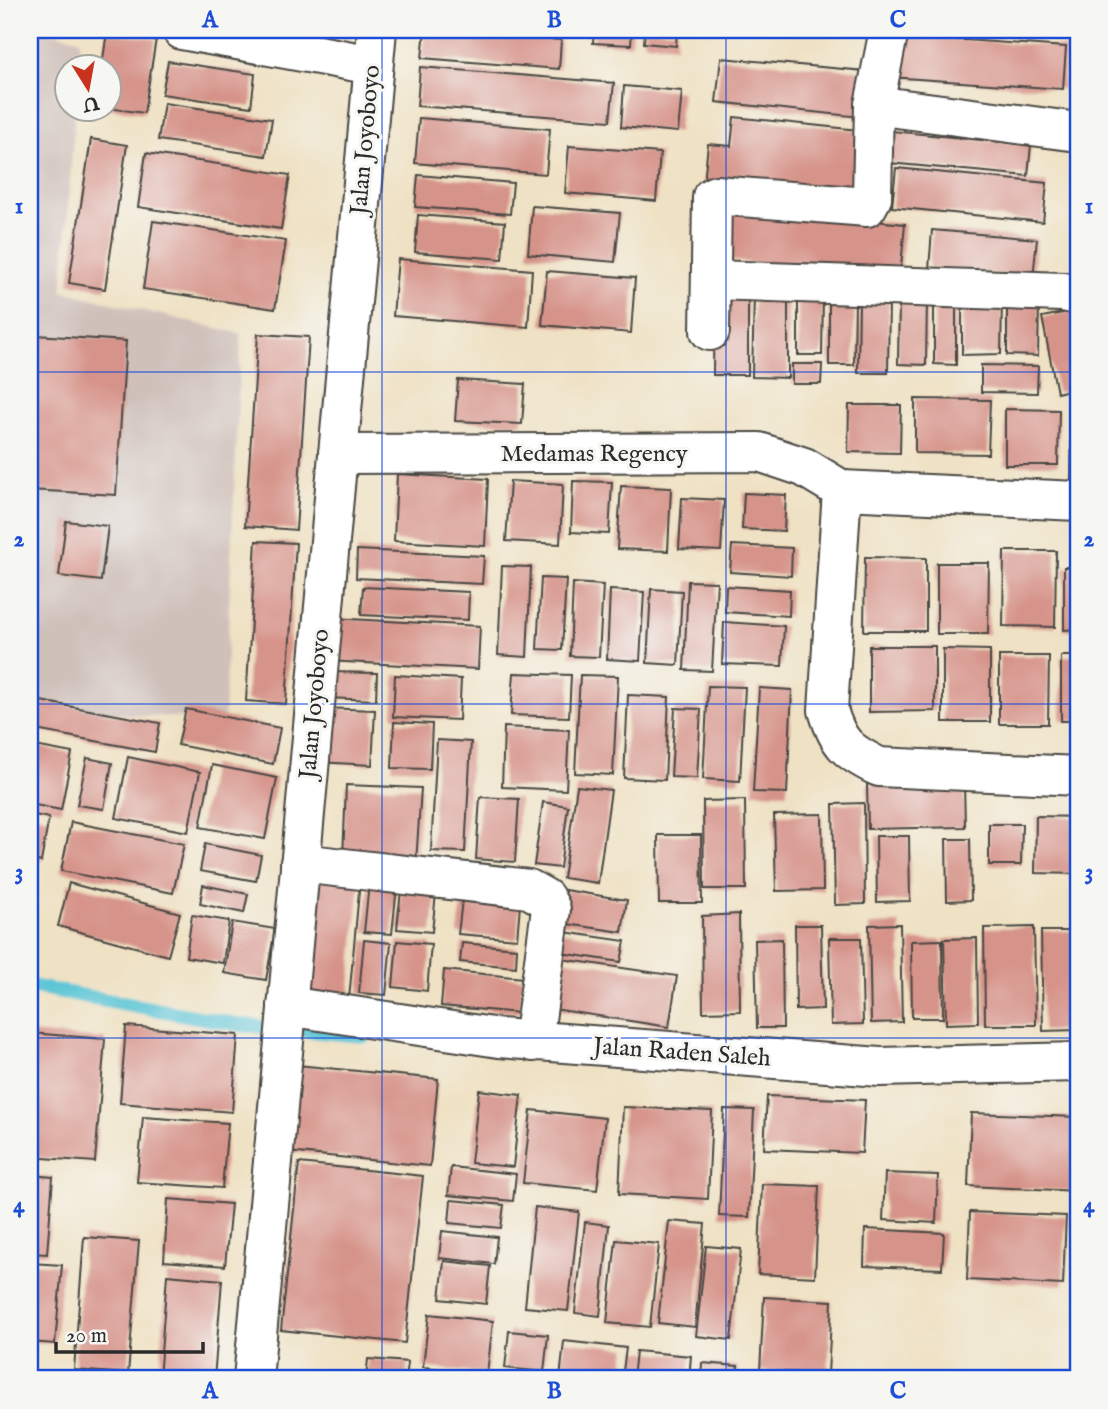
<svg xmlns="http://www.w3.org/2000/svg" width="1108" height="1409" font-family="'IM FELL English',serif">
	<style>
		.industrial { fill: #cfc0ba }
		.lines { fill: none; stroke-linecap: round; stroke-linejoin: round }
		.stream { stroke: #5ac5d5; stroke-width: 14 }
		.building { fill: #d69389 }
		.minor-casing { stroke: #484642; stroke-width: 42 }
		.minor { stroke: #fff; stroke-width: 38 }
		.grid { fill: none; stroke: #1d4ed8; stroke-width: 2; stroke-opacity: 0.55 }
		.labels { text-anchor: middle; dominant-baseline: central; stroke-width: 6; stroke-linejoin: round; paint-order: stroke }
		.street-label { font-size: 24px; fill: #2b2b2b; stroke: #f6f6f2 }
		.neatline { fill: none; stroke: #1d4ed8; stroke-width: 2.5 }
		.grid-label { font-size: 23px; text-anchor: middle; font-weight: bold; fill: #1d4ed8 }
	</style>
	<rect width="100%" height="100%" fill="#f6f6f2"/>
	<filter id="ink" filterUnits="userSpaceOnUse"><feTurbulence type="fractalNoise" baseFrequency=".0143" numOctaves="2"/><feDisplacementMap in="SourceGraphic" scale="14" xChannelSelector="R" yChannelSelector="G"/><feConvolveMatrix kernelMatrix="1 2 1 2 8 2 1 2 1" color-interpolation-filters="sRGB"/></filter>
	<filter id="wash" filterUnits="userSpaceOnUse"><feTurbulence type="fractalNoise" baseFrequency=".00686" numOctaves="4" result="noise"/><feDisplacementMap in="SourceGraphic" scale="28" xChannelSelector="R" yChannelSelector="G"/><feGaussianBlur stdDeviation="1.57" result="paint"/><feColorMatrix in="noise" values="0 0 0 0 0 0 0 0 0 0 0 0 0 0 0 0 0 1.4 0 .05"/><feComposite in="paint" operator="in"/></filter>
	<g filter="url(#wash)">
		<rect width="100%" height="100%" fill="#efe1c3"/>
		<path class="industrial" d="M30 30H47L80 40 78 66H66V108L75 109 62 291 241 334 224 721 30 707Z"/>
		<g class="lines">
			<path class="stream" d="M30 986 241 1025 365 1036"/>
		</g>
		<g id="blocks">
			<g class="building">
				<path d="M425 30 561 40 559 69 422 58Z"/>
				<path d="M594 30H632L631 45 593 43Z"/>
				<path d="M645 30H677L676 46 644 43Z"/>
				<path d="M107 32 156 39 144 113 108 108V66H102Z"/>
				<path d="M893 35 1066 47 1063 89 890 77Z"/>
				<path d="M721 58 865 71 861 117 716 102Z"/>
				<path d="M168 61 255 74 251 107 162 94Z"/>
				<path d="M420 67 614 83 610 121 417 106Z"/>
				<path d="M624 86 682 91 678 132 621 127Z"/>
				<path d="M164 103 272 119 266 156 158 140Z"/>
				<path d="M734 117 858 130 863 198 704 183 708 144 731 146Z"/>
				<path d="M419 118 550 129 546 174 415 163Z"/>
				<path d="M892 131 1031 145 1028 176 889 163Z"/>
				<path d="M91 139 127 145 105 289 69 283Z"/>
				<path d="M569 146 660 153 656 201 565 193Z"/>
				<path d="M146 153 290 175 281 229 138 207Z"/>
				<path d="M896 168 1047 183 1043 222 892 207Z"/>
				<path d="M418 175 513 183 510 214 415 207Z"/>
				<path d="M532 206 620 213 615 262 528 254Z"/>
				<path d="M727 207 905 224 900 277 722 260Z"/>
				<path d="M418 215 505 222 502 259 415 252Z"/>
				<path d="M153 221 286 241 275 309 143 289Z"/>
				<path d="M932 230 1037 239 1033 278 929 269Z"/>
				<path d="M398 259 532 270 528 327 393 316Z"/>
				<path d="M547 271 635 278 631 333 542 325Z"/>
				<path d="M714 294H748V375H713Z"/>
				<path d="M788 294V378L752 377 754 295Z"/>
				<path d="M798 296H823L822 355H798Z"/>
				<path d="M829 297 855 298 854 365H829Z"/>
				<path d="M859 299H889L888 373H858Z"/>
				<path d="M899 300H927L926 365 898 364Z"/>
				<path d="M962 300H1002L1001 354 962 355Z"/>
				<path d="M934 301H956V365L934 364Z"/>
				<path d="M1007 302H1039L1038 356 1007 355Z"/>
				<path d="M1078 310V388L1057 393 1042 317Z"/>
				<path d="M258 334 309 337 296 530 245 526Z"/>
				<path d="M36 335 126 341 116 495 30 490V433Z"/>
				<path d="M792 364H822L821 384H792Z"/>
				<path d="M981 365 1038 366 1037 393 981 392Z"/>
				<path d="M458 380 525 384 522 424 455 421Z"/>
				<path d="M915 399 990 400 988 454 915 453Z"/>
				<path d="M849 405H901L900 453 848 452Z"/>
				<path d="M1072 405H1078V481H1071Z"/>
				<path d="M1005 409 1059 410 1058 465H1005Z"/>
				<path d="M397 474 488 479 485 546 394 541Z"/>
				<path d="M510 481 563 484 560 544 506 541Z"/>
				<path d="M573 481 612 482 609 534 571 532Z"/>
				<path d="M621 486 671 488 668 551 617 549Z"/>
				<path d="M744 493 786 495 784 531 742 529Z"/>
				<path d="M682 498 724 500 721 551 679 549Z"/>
				<path d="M66 521 108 526 101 581 59 576Z"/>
				<path d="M256 541 296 543 286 704 246 701Z"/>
				<path d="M732 545 792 548 791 576 730 572Z"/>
				<path d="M357 550 484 556 482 584 356 578Z"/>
				<path d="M1004 551H1056L1055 627 1003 626Z"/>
				<path d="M865 557 926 558V631H864Z"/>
				<path d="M937 563H989L988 634H937Z"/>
				<path d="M502 566 531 567 527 657 498 655Z"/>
				<path d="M1064 567H1078V629L1064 630Z"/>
				<path d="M541 578 566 579 562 650 537 649Z"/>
				<path d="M688 581 717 582 712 671 684 670Z"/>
				<path d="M573 583 603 585 599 657 570 656Z"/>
				<path d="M726 586 790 590 789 616 725 612Z"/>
				<path d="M363 587 469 592 468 620 361 615Z"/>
				<path d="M651 589 682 591 678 665 647 663Z"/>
				<path d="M610 590 644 592 640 661 607 659Z"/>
				<path d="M330 618 480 626 478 669 327 661Z"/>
				<path d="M724 622 784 626 782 666 722 664Z"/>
				<path d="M869 646H935V711L869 712Z"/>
				<path d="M943 649 990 650V722H943Z"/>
				<path d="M999 656H1049L1048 724H999Z"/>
				<rect x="1061" y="656" width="17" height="65"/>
				<path d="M327 672 377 673 376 700 325 698Z"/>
				<path d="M514 673 571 675 569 717 511 715Z"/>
				<path d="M395 675 461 679 459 720 393 717Z"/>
				<path d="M580 675 618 676 613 775 575 773Z"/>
				<path d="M708 686 745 687 740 781 703 779Z"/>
				<path d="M759 688 792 690 787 793 753 792Z"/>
				<path d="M628 695 669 697 665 780 624 778Z"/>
				<path d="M30 699 160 723 155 752 30 729Z"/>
				<path d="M321 708 375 710 372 765 317 762Z"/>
				<path d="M675 708 701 709 697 778 671 777Z"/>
				<path d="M186 709 280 728 273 764 178 745Z"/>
				<path d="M394 722 432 724 430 769 392 768Z"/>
				<path d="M504 727 569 730 566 790 502 787Z"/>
				<path d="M437 740 471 742 465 852 431 851Z"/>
				<path d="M30 745 72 753 61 810 30 804Z"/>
				<path d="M128 757 200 772 188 832 116 818Z"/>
				<path d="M87 758 112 763 104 809 77 805Z"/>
				<path d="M212 765 277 778 265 839 200 827Z"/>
				<path d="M964 782 965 827 868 829 867 784Z"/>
				<path d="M346 785 421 788 416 863 343 859Z"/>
				<path d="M577 786 611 790 598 883 563 878Z"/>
				<path d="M480 797 519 799 515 862 476 859Z"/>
				<path d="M745 800 746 889H704L703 801Z"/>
				<path d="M543 802 568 806 560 868 534 865Z"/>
				<path d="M864 803 865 904 835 905 833 804Z"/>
				<path d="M30 814 49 818 41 862 30 859Z"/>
				<path d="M822 814 823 890 776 891 774 815Z"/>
				<path d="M1036 816 1078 817V874L1035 873Z"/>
				<path d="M71 822 184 844 173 893 61 871Z"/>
				<path d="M989 824H1022L1021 865H989Z"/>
				<path d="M658 835H701L702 903H659Z"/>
				<path d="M876 836H909L910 901 877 902Z"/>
				<path d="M946 839H970L971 900 947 901Z"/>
				<path d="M205 844 261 855 256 881 200 871Z"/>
				<path d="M304 876 360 881 349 999 292 994Z"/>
				<path d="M69 883 180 913 168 956 58 926Z"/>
				<path d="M369 883 397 886 392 934 364 932Z"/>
				<path d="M203 885 248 894 244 913 200 904Z"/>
				<path d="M401 890 436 893 432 932 397 929Z"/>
				<path d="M565 890 627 900 622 932 560 923Z"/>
				<path d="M462 900 520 905 517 939 458 934Z"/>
				<path d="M739 914 740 1011 703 1012 702 916Z"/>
				<path d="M192 915 229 921 223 963 186 957Z"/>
				<path d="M232 922 275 929 266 980 224 973Z"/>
				<path d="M900 924 902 1022 871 1023 869 925Z"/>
				<path d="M795 925H821L823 1009 796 1010Z"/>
				<path d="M1034 927 1036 1025H985L984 928Z"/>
				<path d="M557 931 625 941 621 962 554 952Z"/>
				<path d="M1041 931H1078V1030L1043 1031Z"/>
				<path d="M829 938H861L863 1024 831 1025Z"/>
				<path d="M977 938 978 1023 946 1024 944 939Z"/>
				<path d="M782 939 783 1028H757L755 940Z"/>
				<path d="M364 940 391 943 386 995 359 993Z"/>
				<path d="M942 940 943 1018H912L911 941Z"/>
				<path d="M397 941 431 944 427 991 393 987Z"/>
				<path d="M462 943 517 948 516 967 460 962Z"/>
				<path d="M555 958 677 976 669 1027 547 1008Z"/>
				<path d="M444 970 523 978 520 1013 441 1006Z"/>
				<path d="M126 1026 238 1035 232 1112 120 1103Z"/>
				<path d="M30 1033 105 1039 95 1162 30 1157Z"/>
				<path d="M297 1065 438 1079 430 1166 288 1152Z"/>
				<path d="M479 1090 521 1095 513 1167 471 1163Z"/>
				<path d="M767 1096 865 1100 862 1153 764 1149Z"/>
				<path d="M623 1107 712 1111 708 1199 619 1194Z"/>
				<path d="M724 1109 754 1110 749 1217 719 1216Z"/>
				<path d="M531 1110 605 1118 597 1190 523 1183Z"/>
				<path d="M971 1113 1078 1117V1191L968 1186Z"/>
				<path d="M143 1117 228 1123 222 1188 137 1182Z"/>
				<path d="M299 1163 423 1176 405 1343 281 1330Z"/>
				<path d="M451 1167 516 1174 513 1201 448 1195Z"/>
				<path d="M885 1173 938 1175 936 1223 883 1220Z"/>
				<path d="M30 1175 53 1177 47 1254 30 1253Z"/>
				<path d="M762 1184 819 1186 815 1277 758 1274Z"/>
				<path d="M168 1199 231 1204 225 1266 164 1261Z"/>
				<path d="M451 1200 504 1205 501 1228 449 1223Z"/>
				<path d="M535 1207 579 1212 568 1311 525 1307Z"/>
				<path d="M970 1212 1066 1216 1063 1285 967 1280Z"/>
				<path d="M669 1221 705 1224 695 1327 658 1323Z"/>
				<path d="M585 1222 609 1225 600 1316 575 1313Z"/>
				<path d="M865 1229 944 1233 942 1269 864 1266Z"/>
				<path d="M442 1231 497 1237 494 1264 439 1258Z"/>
				<path d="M84 1237 139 1241 128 1374 74 1370Z"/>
				<path d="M616 1240 659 1244 650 1327 607 1323Z"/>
				<path d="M706 1246 741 1249 731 1340 696 1336Z"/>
				<path d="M444 1261 490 1266 486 1304 440 1299Z"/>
				<path d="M30 1263 62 1265 55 1344 30 1342Z"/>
				<path d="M167 1275 222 1280 214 1379H159Z"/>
				<path d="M764 1297 832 1301 828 1374 760 1371Z"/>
				<path d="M429 1314 493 1321 487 1374 423 1367Z"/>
				<path d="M509 1331 548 1335 544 1372 505 1368Z"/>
				<path d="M564 1341 626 1348 622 1379H560Z"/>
				<path d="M636 1351 691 1356 689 1379H633Z"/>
				<path d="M368 1359 408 1362 406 1379H366Z"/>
				<path d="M702 1363 738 1366 736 1379H701Z"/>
			</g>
		</g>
	</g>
	<g filter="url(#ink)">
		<use href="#blocks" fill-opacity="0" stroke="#484642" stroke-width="2"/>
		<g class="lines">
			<g class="minor-casing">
				<g id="minor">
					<path d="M182 30 373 65"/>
					<path d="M874 105 889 30"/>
					<path d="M712 280 1063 292 1078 295"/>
					<path d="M710 331 712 197 716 195 867 207 872 198 874 105 1078 132"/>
					<path d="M338 454 759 452 804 467 842 490 828 710C838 744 848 752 879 767L1078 776"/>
					<path d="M842 490 1078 501"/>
					<path d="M300 863 529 889 545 898 551 909 533 1042"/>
					<path d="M287 1006 499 1038 880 1067 1078 1062"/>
					<path d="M253 1379 377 30"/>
				</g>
			</g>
			<use href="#minor" class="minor"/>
		</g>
	</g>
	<path class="grid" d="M382 30V1379M726 30V1379M30 372H1078M30 704H1078M30 1038H1078"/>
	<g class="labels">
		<g class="street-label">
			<text transform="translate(366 140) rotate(-85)">Jalan Joyoboyo</text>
			<text x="594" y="454">Medamas Regency</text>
			<text transform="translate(315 704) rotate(-85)">Jalan Joyoboyo</text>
			<text transform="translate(682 1053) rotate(4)">Jalan Raden Saleh</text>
		</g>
	</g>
	<rect width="1108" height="1409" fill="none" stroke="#f6f6f2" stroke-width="77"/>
	<g transform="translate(88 88) rotate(169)"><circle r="33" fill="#f6f6f2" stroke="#a5a5a2" stroke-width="2"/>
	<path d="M0-5L12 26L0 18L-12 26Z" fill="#c8321e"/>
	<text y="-10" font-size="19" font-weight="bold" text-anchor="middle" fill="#2b2b2b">U</text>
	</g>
	<path d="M56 1342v10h147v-10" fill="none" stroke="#2b2b2b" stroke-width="3.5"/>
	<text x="66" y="1342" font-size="21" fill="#2b2b2b" stroke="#f6f6f2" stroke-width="5" paint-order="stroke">20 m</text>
	<rect x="38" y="38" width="1032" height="1332" class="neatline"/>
	<g class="grid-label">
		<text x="210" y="27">A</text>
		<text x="554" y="27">B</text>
		<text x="898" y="27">C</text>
		<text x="19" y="213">1</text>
		<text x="1089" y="213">1</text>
		<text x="19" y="546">2</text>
		<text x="1089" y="546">2</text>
		<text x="19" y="879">3</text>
		<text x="1089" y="879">3</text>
		<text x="19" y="1212">4</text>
		<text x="1089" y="1212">4</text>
		<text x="210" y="1398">A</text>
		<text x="554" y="1398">B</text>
		<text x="898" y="1398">C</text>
	</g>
</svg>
